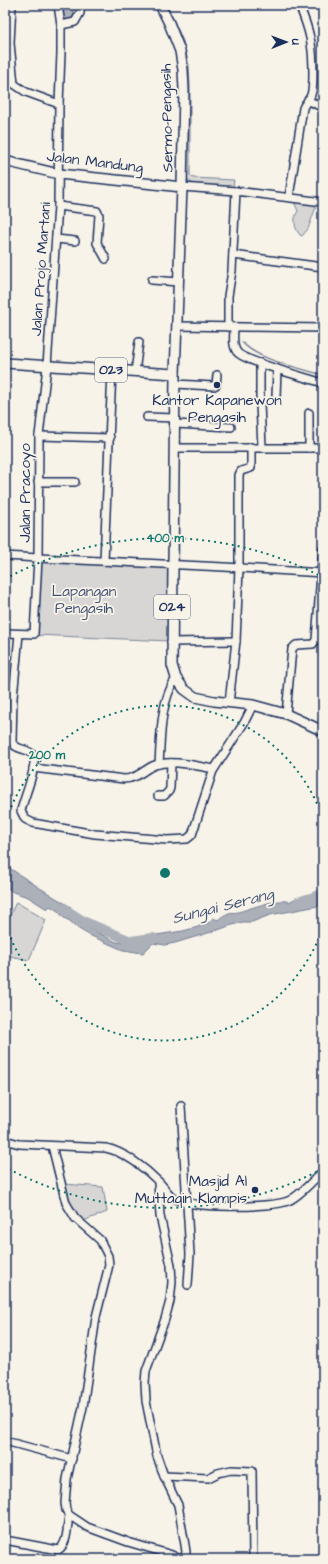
<svg xmlns="http://www.w3.org/2000/svg" width="328" height="1564" font-family="'Architects Daughter',sans-serif">
	<style>
		.green { fill: #d7d6d4; stroke: #798299 }
		.water { fill: #acb0b9; stroke: #727c95 }
		.lines { fill: none; stroke-linecap: round; stroke-linejoin: round }
		.stream { stroke: #727c95; stroke-width: 1.5 }
		.river { stroke: #acb0b9; stroke-width: 10 }
		.minor-casing { stroke: #1b2f5e; stroke-width: 10 }
		.major-casing { stroke: #1b2f5e; stroke-width: 12 }
		.minor { stroke: #f7f3e8; stroke-width: 7 }
		.major { stroke: #f7f3e8; stroke-width: 9 }
		.ring { fill: none; stroke: #0f766e; stroke-width: 2; stroke-dasharray: 2 4 }
		.poi-dot { fill: #1b2f5e; stroke: #f7f3e8; stroke-width: 1.5 }
		.labels { text-anchor: middle; dominant-baseline: central; stroke-width: 3.5; stroke-linejoin: round; paint-order: stroke }
		.shield { fill: #f7f3e8; stroke: #5d6a87; stroke-width: 1 }
		.shield-label { font-size: 14px; font-weight: bold; fill: #1b2f5e }
		.street-label { font-size: 15px; fill: #1b2f5e; stroke: #f7f3e8 }
		.poi-label { font-size: 15px; fill: #1b2f5e; stroke: #f7f3e8 }
		.park-label { font-size: 15px; fill: #415076; stroke: #f7f3e8 }
		.water-label { font-size: 16px; font-style: italic; fill: #465679; stroke: #f7f3e8 }
		.centre { fill: #0f766e; stroke: #f7f3e8; stroke-width: 2 }
		.ring-label { font-size: 12px; text-anchor: middle; font-weight: bold; fill: #0f766e; stroke: #f7f3e8; stroke-width: 3.5; stroke-linejoin: round; paint-order: stroke }
	</style>
	<rect width="100%" height="100%" fill="#f7f3e8"/>
	<filter id="ink" filterUnits="userSpaceOnUse"><feTurbulence type="fractalNoise" baseFrequency=".025" numOctaves="2"/><feDisplacementMap in="SourceGraphic" scale="8" xChannelSelector="R" yChannelSelector="G"/><feConvolveMatrix kernelMatrix="1 2 1 2 8 2 1 2 1" color-interpolation-filters="sRGB"/></filter>
	<g filter="url(#ink)">
		<g class="green">
			<path d="M163 5H167L183 41 189 65 190 85V175L193 178 234 180 233 187 196 185 188 181 186 175 187 85Z"/>
			<path d="M295 201 317 204 308 229 302 236 300 235C294 228 293 218 298 211L294 202Z"/>
			<path d="M41 560 172 568 169 641 36 635Z"/>
			<path d="M16 902 46 920 29 960 5 955V927Z"/>
			<path d="M64 1184 103 1187 107 1212 83 1221C71 1211 68 1198 64 1184Z"/>
		</g>
		<g class="water">
			<circle cx="68" cy="14" r="6"/>
			<path d="M5 865C27 880 49 894 71 907L70 909 81 924 116 942 131 943 136 942 143 937 183 931 198 927 204 923H209L213 918 218 920C221 917 224 915 229 913 232 912 235 913 238 912 250 909 279 897 289 902L296 898H314L323 895V905L270 915 252 922H243L229 926 218 930 175 943 165 945 153 943 143 953 123 950 89 935 77 928 70 921 64 918 58 911 50 906 47 909 28 897 13 892 5 886Z"/>
		</g>
		<g class="lines">
			<path class="stream" d="M242 342C257 360 300 368 323 375"/>
			<g class="river">
				<path d="M298 902 323 894"/>
				<path d="M63 908 83 921 131 941 153 938"/>
			</g>
			<g class="minor-casing">
				<g id="minor">
					<path d="M12 5 10 43 14 84 26 92 59 104"/>
					<path d="M58 5 61 25V53L59 104 58 206 47 366 39 436 38 558 224 567 323 573"/>
					<path d="M61 25 75 22 80 13V5"/>
					<path d="M308 100 323 108"/>
					<path d="M182 187 236 191 323 202"/>
					<path d="M289 197 303 108C305 103 309 100 311 95 313 89 313 80 313 73 313 45 310 31 299 5"/>
					<path d="M58 206 97 211 99 215 97 243 106 259"/>
					<path d="M56 239 75 241"/>
					<path d="M233 255 323 267"/>
					<path d="M152 280 179 282"/>
					<path d="M177 326 323 328"/>
					<path d="M228 327V296L232 271 236 191"/>
					<path d="M234 328C234 335 232 346 237 352 243 361 308 378 323 383"/>
					<path d="M260 363V404L262 447"/>
					<path d="M135 372 139 342"/>
					<path d="M175 384 214 386 216 385 217 375"/>
					<path d="M276 397 277 369"/>
					<path d="M309 413V448"/>
					<path d="M147 417 175 418"/>
					<path d="M175 424 231 427"/>
					<path d="M39 436 110 438"/>
					<path d="M174 448H323"/>
					<path d="M38 482H75"/>
					<path d="M5 556 38 558 34 634 5 633"/>
					<path d="M104 561 112 371"/>
					<path d="M19 634 13 698 12 742C15 750 27 748 32 754 40 763 23 799 21 811L25 819 33 823 95 834 167 840 187 839 192 835 213 771 244 723 253 705"/>
					<path d="M171 642 236 641"/>
					<path d="M229 703 236 641 239 568V475L241 471 251 468V447"/>
					<path d="M286 714 292 649 296 645 313 644 316 640 323 548"/>
					<path d="M159 764C161 734 160 703 176 678"/>
					<path d="M33 768 124 779C137 779 144 769 155 765 172 759 196 766 214 769"/>
					<path d="M158 796H164L169 791 170 788 171 763"/>
					<path d="M181 1106 190 1254 188 1285"/>
					<path d="M5 1140 19 1144 106 1148C125 1152 146 1169 159 1182 164 1187 168 1194 174 1198 187 1209 272 1208 288 1201 300 1196 313 1180 323 1171"/>
					<path d="M52 1146 66 1203 75 1218 100 1240 108 1256 109 1265 96 1317 83 1407 67 1479 65 1503 66 1510 69 1515 87 1527 128 1542 172 1555 179 1559"/>
					<path d="M158 1182 160 1216 171 1265 172 1282 170 1301 165 1319 146 1371 145 1383 146 1401 157 1456 164 1476 178 1505 185 1545 186 1552 184 1559"/>
					<path d="M5 1441 72 1459"/>
					<path d="M164 1476 208 1478 218 1473 231 1470 252 1471 253 1559"/>
					<path d="M5 1540 58 1550C68 1545 67 1526 69 1515"/>
				</g>
			</g>
			<g class="major-casing">
				<g id="major">
					<path d="M160 5 169 23 180 51 183 70 184 90 182 187 175 374 172 665 176 678 184 689 195 697 214 701 253 705 286 714 323 731"/>
					<path d="M5 161 59 174 182 187"/>
					<path d="M5 363 175 374"/>
				</g>
			</g>
			<use href="#minor" class="minor"/>
			<use href="#major" class="major"/>
		</g>
	</g>
	<g class="ring">
		<path d="M323 927A167 167 0 0 1 5 922M5 824A167 167 0 0 1 323 819"/>
		<path d="M322 1169A335 335 0 0 1 5 1167M5 579A335 335 0 0 1 322 577"/>
	</g>
	<g class="poi-dot">
		<circle cx="217" cy="385" r="4"/>
		<circle cx="255" cy="1190" r="4"/>
	</g>
	<g class="labels">
		<g class="shield">
			<rect x="95" y="358" width="32" height="24" rx="3"/>
			<rect x="154" y="595" width="36" height="24" rx="3"/>
		</g>
		<g class="shield-label">
			<text x="111" y="370">023</text>
			<text x="172" y="607">024</text>
		</g>
		<g class="street-label">
			<text transform="translate(167 118) rotate(-91)">Sermo-Pengasih</text>
			<text transform="translate(95 162) rotate(7)">Jalan Mandung</text>
			<text transform="translate(41 269) rotate(-86)">Jalan Projo Martani</text>
			<text transform="translate(25 493) rotate(-90)">Jalan Pracoyo</text>
		</g>
		<g class="poi-label">
			<text x="217" y="400">Kantor Kapanewon<tspan x="217" dy="17">Pengasih</tspan></text>
			<text x="247" y="1181" text-anchor="end">Masjid Al<tspan x="247" dy="17">Muttaqin Klampis</tspan></text>
		</g>
		<g class="park-label">
			<text x="84" y="591">Lapangan<tspan x="84" dy="17">Pengasih</tspan></text>
		</g>
		<g class="water-label">
			<text transform="translate(223 906) rotate(-14)">Sungai Serang</text>
		</g>
	</g>
	<circle cx="165" cy="873" r="6" class="centre"/>
	<g class="ring-label">
		<text x="165" y="542">400 m</text>
		<text x="47" y="759">200 m</text>
	</g>
	<rect width="328" height="1564" fill="none" stroke="#f7f3e8" stroke-width="20"/>
	<rect x="10" y="10" width="308" height="1544" fill="none" stroke="#1b2f5e" stroke-width="1.5" filter="url(#ink)"/>
	<g transform="translate(286 42) rotate(89)" stroke="#f7f3e8" stroke-width="3" paint-order="stroke">
	<path d="M0-3L7 15L0 10L-7 15Z" fill="#1b2f5e"/>
	<text y="-6" font-size="11" font-weight="bold" text-anchor="middle" fill="#1b2f5e">U</text>
	</g>
</svg>
